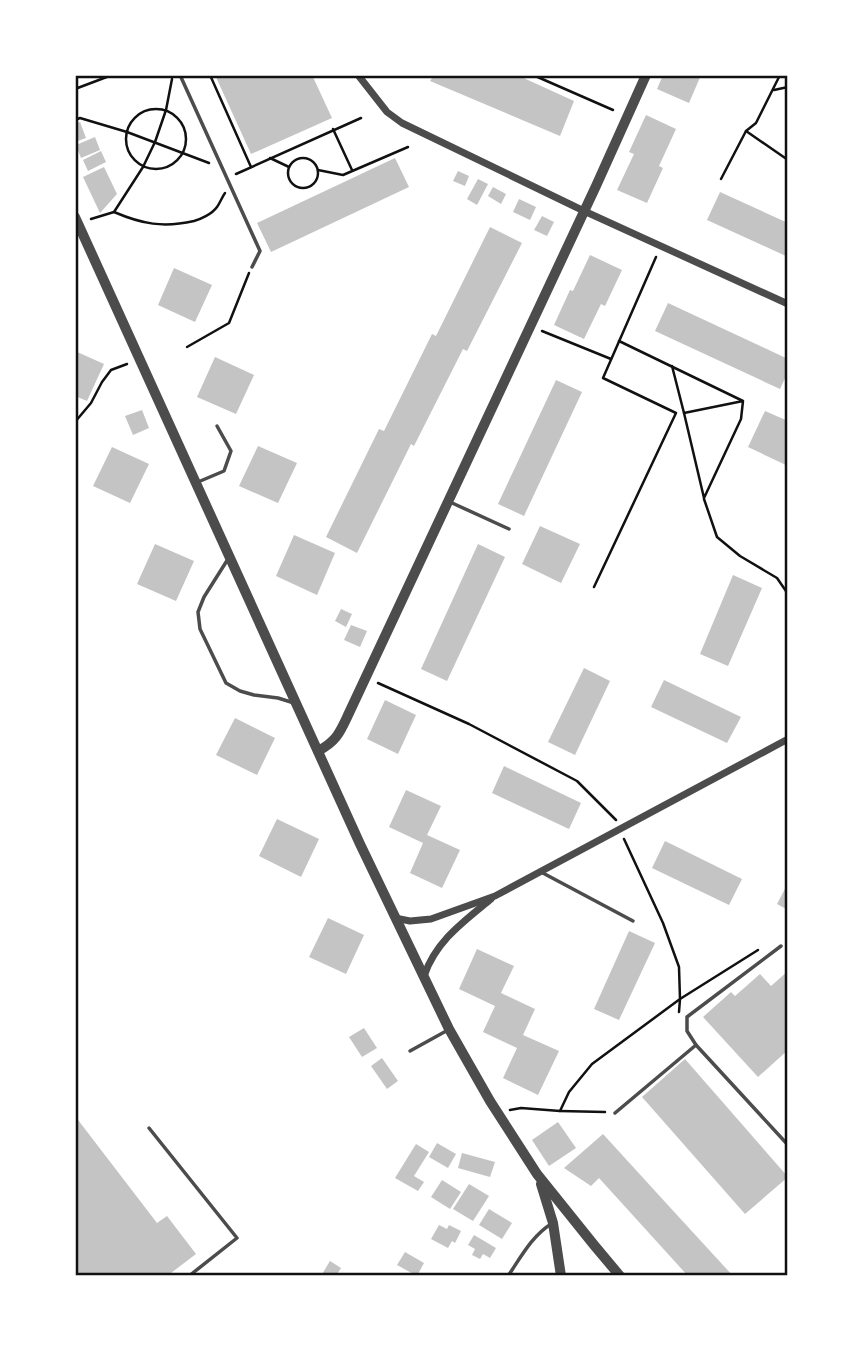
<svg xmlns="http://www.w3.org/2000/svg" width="863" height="1351" font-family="Overpass,sans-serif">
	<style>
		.building { fill: #c4c4c4 }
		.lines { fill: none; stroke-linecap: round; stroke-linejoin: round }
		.path { stroke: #111; stroke-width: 2.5 }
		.service { stroke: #4c4c4c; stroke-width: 3.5 }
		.minor { stroke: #4c4c4c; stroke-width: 7 }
		.tertiary { stroke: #4c4c4c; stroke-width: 10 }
		.neatline { fill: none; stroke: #111; stroke-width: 2.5 }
	</style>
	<rect width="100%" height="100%" fill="#fff"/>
	<g class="building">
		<path d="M215 75H312L332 118 251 154Z"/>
		<path d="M431 75H517L574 101 560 136 430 81 432 78Z"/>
		<path d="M663 75H701L689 103 657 89Z"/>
		<path d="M646 115 676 129 659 166 663 168 647 203 617 190 634 154 629 152Z"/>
		<path d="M80 122 86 138 75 142V124Z"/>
		<path d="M95 137 100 150 81 158 76 145Z"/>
		<path d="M101 151 106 162 88 171 83 160Z"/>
		<path d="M395 158 409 187 271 252 257 223Z"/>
		<path d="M104 167 117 194 100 213 83 177Z"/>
		<path d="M458 171 469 176 465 186 453 181Z"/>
		<path d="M478 179 488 184 477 205 467 199Z"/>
		<path d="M493 187 506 194 501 204 488 196Z"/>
		<path d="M720 192 788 223V257L707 220Z"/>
		<path d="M519 199 536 207 530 220 513 212Z"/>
		<path d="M542 216 554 222 547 236 534 230Z"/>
		<path d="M490 227 522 243 467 351 463 349 414 446 411 444 357 553 326 537 379 429 384 431 432 334 436 336Z"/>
		<path d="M590 255 622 270 605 306 601 304 584 339 554 325 570 290 573 291Z"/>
		<path d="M174 268 212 285 195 322 158 305Z"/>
		<path d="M668 303 788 359V372L780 389 655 331Z"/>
		<path d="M75 351 104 364 87 401 75 396Z"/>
		<path d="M215 357 254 375 236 414 197 397Z"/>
		<path d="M556 380 582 392 524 516 498 504Z"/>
		<path d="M142 410 149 428 133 435 125 416Z"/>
		<path d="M765 411 788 421V466L748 447Z"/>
		<path d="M258 446 297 463 278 503 239 486Z"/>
		<path d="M112 447 149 464 130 503 93 486Z"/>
		<path d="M540 526 580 544 561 583 522 564Z"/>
		<path d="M294 535 335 553 317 595 276 576Z"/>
		<path d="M155 544 194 561 176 601 137 584Z"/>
		<path d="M478 544 505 557 447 681 421 669Z"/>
		<path d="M733 575 762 588 728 666 700 654Z"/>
		<path d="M341 609 352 614 346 627 335 621Z"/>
		<path d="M351 625 367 631 360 647 344 640Z"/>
		<path d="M584 668 610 681 575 755 548 742Z"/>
		<path d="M664 680 741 717 727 743 651 707Z"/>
		<path d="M385 700 416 715 398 754 367 739Z"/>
		<path d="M235 718 275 738 257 775 216 755Z"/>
		<path d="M504 766 581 803 569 829 492 793Z"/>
		<path d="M406 790 441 806 427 835 460 850 442 888 410 873 423 843 389 827Z"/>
		<path d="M277 819 319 839 301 877 259 856Z"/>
		<path d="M665 841 742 879 729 905 652 868Z"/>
		<path d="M788 883V910L777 904Z"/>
		<path d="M328 918 364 935 346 974 309 957Z"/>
		<path d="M629 931 655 943 619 1020 594 1009Z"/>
		<path d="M477 949 514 966 501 993 535 1009 523 1035 559 1051 538 1095 503 1078 517 1048 483 1032 495 1006 459 989Z"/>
		<path d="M788 971V1050L758 1077 703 1017 731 992 735 996 760 974 771 986Z"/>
		<path d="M364 1028 377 1048 362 1057 349 1037Z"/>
		<path d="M382 1058 398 1081 387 1089 371 1066Z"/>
		<path d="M685 1059 788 1177 745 1214 642 1097Z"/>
		<path d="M75 1116 157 1223 167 1216 196 1254 167 1276H75Z"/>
		<path d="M558 1122 576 1148 549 1166 532 1140Z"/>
		<path d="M603 1134 666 1203 733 1276H688L599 1178 591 1186 564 1168Z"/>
		<path d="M437 1143 456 1154 448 1168 429 1157Z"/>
		<path d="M416 1144 429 1152 414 1176 424 1182 418 1191 395 1178Z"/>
		<path d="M462 1153 495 1162 490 1177 458 1168Z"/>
		<path d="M442 1180 461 1192 450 1209 431 1197Z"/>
		<path d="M469 1184 489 1196 473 1221 453 1209Z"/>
		<path d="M489 1209 512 1223 502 1239 479 1225Z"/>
		<path d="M439 1225 447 1229 449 1225 461 1231 455 1243 452 1241 448 1248 431 1239Z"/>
		<path d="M474 1235 496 1248 490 1258 483 1254 480 1259 472 1255 475 1249 468 1245Z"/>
		<path d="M405 1252 424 1263 417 1276 397 1265Z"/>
		<path d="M330 1261 341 1268 336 1276H321Z"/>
	</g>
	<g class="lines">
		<g class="path">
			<path d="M210 75 251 167"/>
			<path d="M533 75 613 110"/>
			<path d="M75 89 112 75"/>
			<path d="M774 90 788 87"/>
			<circle cx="156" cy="139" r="30"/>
			<path d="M75 120 80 118 127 132 209 163"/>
			<path d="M333 129 352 170"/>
			<path d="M746 131 788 160"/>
			<circle cx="303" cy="173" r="15"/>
			<path d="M270 158 289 167"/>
			<path d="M318 170 343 175 408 147"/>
			<path d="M236 174 361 118"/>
			<path d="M721 179 746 131 756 123 780 75"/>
			<path d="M114 212C142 224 163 228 194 221 201 219 212 214 217 207 220 203 222 197 225 193"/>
			<path d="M91 219 114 212 143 167 155 142 166 110 172 79"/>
			<path d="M542 331 611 359"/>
			<path d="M619 341 743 401 684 413 704 498 741 419 743 401"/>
			<path d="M187 347 229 323 249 273"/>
			<path d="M672 366 684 413"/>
			<path d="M75 422 91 403 102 382 111 370 127 364"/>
			<path d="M704 499 717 537 740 556 777 578 788 594"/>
			<path d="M594 587 676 413 603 378 656 257"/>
			<path d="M378 683 469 724 577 781 616 820"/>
			<path d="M679 1012 680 999 758 950"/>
			<path d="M510 1110 521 1108 560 1111 569 1092 592 1064 680 999 679 967 663 923 624 839"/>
			<path d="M560 1111 605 1112"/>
		</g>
		<g class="service">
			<path d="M180 75 260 251 252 267"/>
			<path d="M198 482 224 471 231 451 217 426"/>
			<path d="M450 502 509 529"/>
			<path d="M228 559 204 597 198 612 200 629 226 683 240 691 254 695 278 698 294 703"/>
			<path d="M541 872 633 921"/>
			<path d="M696 1045 687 1031V1017L781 946"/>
			<path d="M410 1051 448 1030"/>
			<path d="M615 1113 696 1045 788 1145"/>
			<path d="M149 1128 237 1238 189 1276"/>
			<path d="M508 1276C521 1257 532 1236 551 1224"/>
		</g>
		<g class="minor">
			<path d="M358 75 387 112 402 123 584 211 788 304"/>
			<path d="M395 918 410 921 431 919 495 896 788 739"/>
			<path d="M424 976C436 941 463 922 491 899"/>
		</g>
		<g class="tertiary">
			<path d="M75 217 360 844 449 1029 490 1101 537 1174 594 1245 620 1276"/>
			<path d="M318 751C337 741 340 732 349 713L596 186 646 75"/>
			<path d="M541 1184 553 1223 561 1276"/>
		</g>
	</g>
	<rect width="863" height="1351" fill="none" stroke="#ffffff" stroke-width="154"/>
	<rect x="77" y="77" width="709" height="1197" class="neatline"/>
</svg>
